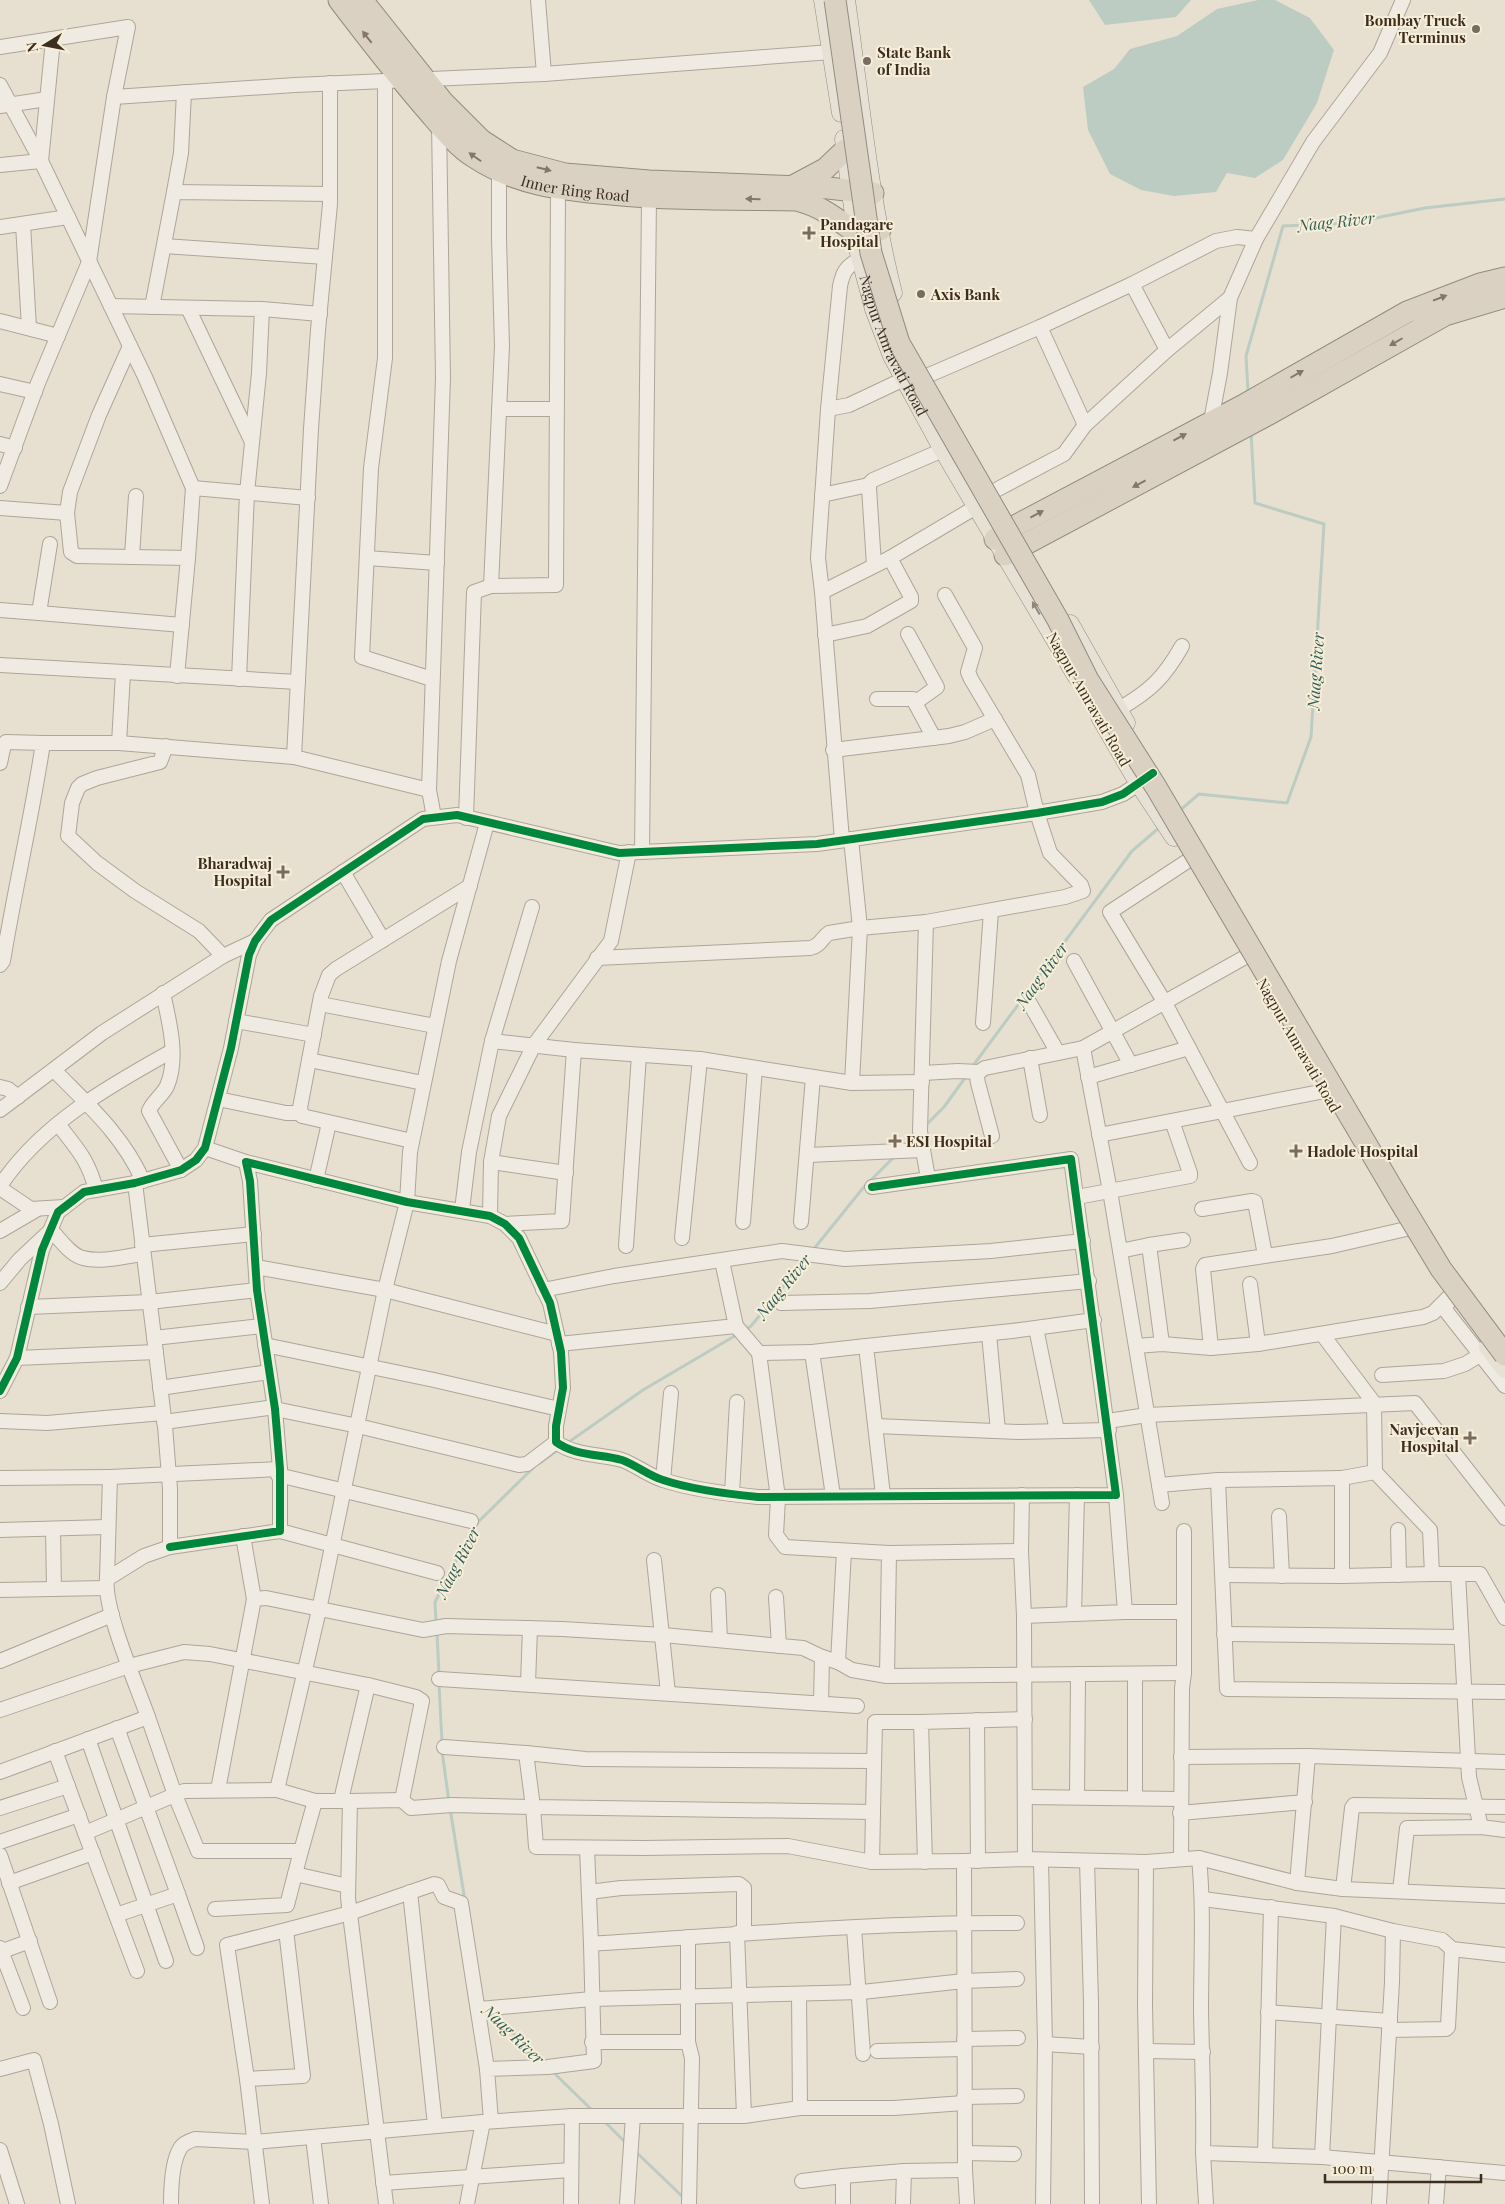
<svg xmlns="http://www.w3.org/2000/svg" width="1505" height="2204" font-family="'Playfair Display',serif">
	<style>
		.water { fill: #bcccc2 }
		.lines { fill: none; stroke-linecap: round; stroke-linejoin: round }
		.stream { stroke: #bcccc2; stroke-width: 3 }
		.minor-casing { stroke: #ada599; stroke-width: 16 }
		.major-casing { stroke: #928b80; stroke-width: 19 }
		.highway-casing { stroke: #928b80; stroke-width: 23 }
		.minor { stroke: #efebe3; stroke-width: 14 }
		.major { stroke: #e6e1d4; stroke-width: 18 }
		.highway { stroke: #dad1c2; stroke-width: 21 }
		.highway-bridge-casing { stroke: #928b80; stroke-width: 23; stroke-linecap: butt }
		.highway-bridge { stroke: #dad1c2; stroke-width: 21 }
		.cycleway-casing { stroke: #f7eed8; stroke-width: 11 }
		.cycleway { stroke: #00873e; stroke-width: 8 }
		.oneway { fill: #847769 }
		.oneway2 { fill: #92887a }
		.poi-dot { fill: #786c5e; stroke: #f7eed8; stroke-width: 2 }
		.labels { text-anchor: middle; dominant-baseline: central; stroke-width: 4; stroke-linejoin: round; paint-order: stroke }
		.poi-label { font-size: 15px; font-weight: bold; fill: #3d2e20; stroke: #f7eed8; text-anchor: start }
		.street-label { font-size: 15px; fill: #3d2e20; stroke: #f7eed8 }
		.water-label { font-size: 16px; font-style: italic; fill: #2f5d5a; stroke: #f7eed8 }
	</style>
	<rect width="100%" height="100%" fill="#e7e0d1"/>
	<g class="water">
		<path d="M1089 0H1191L1176 17 1105 25Z"/>
		<path d="M1258 0H1275L1310 18 1334 50 1317 103 1283 160 1255 178 1227 173 1216 192 1174 196 1141 190 1110 174 1088 130 1083 87 1114 69 1130 49 1177 36 1217 9Z"/>
	</g>
	<g class="lines">
		<g class="stream">
			<path d="M1248 392 1246 356 1283 226 1351 223 1425 208 1505 199"/>
			<path d="M1178 812 1199 794 1287 803 1311 737 1324 524 1255 503 1251 432"/>
			<path d="M972 1067 1132 851 1160 827"/>
			<path d="M925 1126 944 1107 967 1075"/>
			<path d="M906 1145 915 1136"/>
			<path d="M813 1250 863 1188 896 1155"/>
			<path d="M745 1330 751 1326 806 1259"/>
			<path d="M566 1444 643 1390 738 1334"/>
			<path d="M540 1463 559 1449"/>
			<path d="M436 1623 435 1602 475 1525 533 1468"/>
			<path d="M437 1632 439 1675"/>
			<path d="M439 1684 442 1743"/>
			<path d="M442 1751 449 1802"/>
			<path d="M450 1808 465 1901"/>
			<path d="M491 2012 544 2063"/>
			<path d="M552 2071 594 2112"/>
			<path d="M604 2121 626 2143"/>
			<path d="M635 2151 684 2198"/>
		</g>
		<g class="minor-casing">
			<g id="minor">
				<path d="M538 0 544 74"/>
				<path d="M0 47 128 27 114 97 89 262 38 383 0 486"/>
				<path d="M385 81V358L371 468 362 657 432 679"/>
				<path d="M0 85 41 161 145 377 193 488 188 558"/>
				<path d="M114 97 295 85 544 74 831 52"/>
				<path d="M0 106 47 99"/>
				<path d="M0 165 41 161 53 40"/>
				<path d="M499 172V239L502 346 491 586 556 585 558 189"/>
				<path d="M174 192 181 153 184 92"/>
				<path d="M23 224 29 328"/>
				<path d="M0 227 68 217"/>
				<path d="M164 246 325 257"/>
				<path d="M1132 284 1167 350"/>
				<path d="M111 306 262 309 259 373 247 493 239 679"/>
				<path d="M152 307 174 192 330 194"/>
				<path d="M188 308 252 442"/>
				<path d="M262 309 320 314"/>
				<path d="M0 321 58 336"/>
				<path d="M1040 327 1085 425"/>
				<path d="M130 346 99 415 70 492 67 513 71 552 77 556 188 558 177 676"/>
				<path d="M929 375 1040 327 1132 284 1216 241 1237 237 1256 239"/>
				<path d="M0 384 35 392"/>
				<path d="M499 409H555"/>
				<path d="M828 409 849 405 904 379"/>
				<path d="M1211 421 1220 373 1230 298 1256 239 1313 142 1380 53 1403 0"/>
				<path d="M0 444 15 448"/>
				<path d="M866 487 873 480 943 450"/>
				<path d="M193 488 308 498"/>
				<path d="M996 490 1064 454 1085 425 1167 350 1230 298"/>
				<path d="M822 495 864 486 869 488 874 565"/>
				<path d="M0 508 67 513"/>
				<path d="M132 556 136 496"/>
				<path d="M367 558 437 563"/>
				<path d="M822 592 818 558 828 409 840 286C843 271 847 266 860 259"/>
				<path d="M0 610 39 613 50 544"/>
				<path d="M39 613 182 625"/>
				<path d="M908 634 937 687 916 702"/>
				<path d="M825 635 867 626 911 601V597L890 558"/>
				<path d="M0 665 298 682"/>
				<path d="M877 699H913L934 738"/>
				<path d="M1119 709C1150 691 1164 678 1182 646"/>
				<path d="M43 743H119L294 757 429 790 443 378 439 123"/>
				<path d="M119 743 123 673"/>
				<path d="M166 746 160 762 97 778 82 784 78 788 72 803 68 836 97 863 135 891 199 931 223 956"/>
				<path d="M833 750 949 736 965 732 995 719"/>
				<path d="M294 757 311 429 318 330 330 204V83"/>
				<path d="M0 763 4 744 6 742 43 743C32 816 15 888 3 961L0 965"/>
				<path d="M429 790 434 817"/>
				<path d="M466 818 474 592 491 586"/>
				<path d="M842 840 822 592 890 558 976 507"/>
				<path d="M642 852 649 198"/>
				<path d="M1189 860 1110 912 1165 1003 1250 1163"/>
				<path d="M343 872 383 940"/>
				<path d="M597 958 810 948C821 946 821 938 829 933L860 928 851 839"/>
				<path d="M1074 961 1131 1065"/>
				<path d="M163 993C169 1021 179 1058 167 1086 163 1095 152 1102 149 1111L181 1170"/>
				<path d="M1029 1002 1058 1053"/>
				<path d="M320 1004 435 1026"/>
				<path d="M236 1021 314 1035"/>
				<path d="M983 1023 991 911"/>
				<path d="M492 1041 574 1050"/>
				<path d="M1083 1048 1247 956"/>
				<path d="M1030 1058 1040 1115"/>
				<path d="M309 1060 423 1083"/>
				<path d="M54 1070C88 1105 123 1135 143 1181"/>
				<path d="M923 1073 958 1071 979 1072"/>
				<path d="M1088 1077 1189 1048"/>
				<path d="M852 1083 860 928 926 922 1065 897 1083 891 1081 885 1050 853 1037 813 1028 775 971 679 968 672 975 648 945 595"/>
				<path d="M0 1087 8 1089 18 1097"/>
				<path d="M218 1099 286 1113H300"/>
				<path d="M0 1110 102 1033 223 956 255 941"/>
				<path d="M58 1124C77 1149 88 1159 96 1190"/>
				<path d="M1099 1135 1325 1091"/>
				<path d="M992 1136 978 1083C976 1074 978 1072 985 1068L1083 1048 1110 1191 1162 1503"/>
				<path d="M412 1141 302 1116 300 1108 321 996 329 975 336 969 470 886"/>
				<path d="M205 1148 246 1162"/>
				<path d="M923 1150 928 1178"/>
				<path d="M808 1155 923 1150 920 1131 926 922"/>
				<path d="M491 1162 566 1173"/>
				<path d="M316 1180 329 1123"/>
				<path d="M0 1186C41 1124 109 1086 172 1051"/>
				<path d="M0 1188 31 1209 64 1207"/>
				<path d="M1077 1197 1190 1176V1173L1172 1121"/>
				<path d="M1202 1209 1252 1201 1255 1202 1265 1255"/>
				<path d="M462 1210 469 1152 492 1041 532 907"/>
				<path d="M490 1216 491 1162 499 1116 534 1045 611 941 629 852"/>
				<path d="M743 1222 755 1068"/>
				<path d="M801 1222 813 1077"/>
				<path d="M505 1224 562 1221 574 1050 700 1059 852 1083 922 1082"/>
				<path d="M0 1231 36 1210"/>
				<path d="M682 1238 700 1059"/>
				<path d="M142 1245 254 1234"/>
				<path d="M1149 1245 1183 1240"/>
				<path d="M626 1246 639 1055"/>
				<path d="M1120 1251 1149 1245 1162 1344"/>
				<path d="M256 1267 385 1290 557 1334"/>
				<path d="M0 1283 20 1259 51 1230C60 1239 70 1255 83 1258 101 1263 125 1256 143 1254"/>
				<path d="M1250 1284 1258 1344"/>
				<path d="M543 1290 614 1276 782 1251 845 1259 991 1251 1083 1241"/>
				<path d="M1452 1299 1446 1304V1311L1505 1386"/>
				<path d="M781 1303 870 1301 1089 1281"/>
				<path d="M28 1307 149 1302 257 1290"/>
				<path d="M736 1326 759 1353 812 1352"/>
				<path d="M1036 1328 1057 1431"/>
				<path d="M989 1334 998 1431"/>
				<path d="M1322 1334 1374 1403 1375 1472 1430 1530 1432 1574H1458L1469 1777 1481 1827"/>
				<path d="M154 1338 262 1326"/>
				<path d="M559 1344 736 1326 722 1261"/>
				<path d="M265 1345 434 1380 559 1409"/>
				<path d="M1136 1346 1162 1344 1211 1348 1258 1344 1423 1317 1433 1313 1450 1296"/>
				<path d="M1211 1348 1203 1269 1205 1265 1332 1246 1406 1229"/>
				<path d="M759 1353 778 1498 776 1535 785 1547 889 1553 887 1676 852 1670 838 1662 822 1657"/>
				<path d="M17 1358 156 1352"/>
				<path d="M1382 1375 1444 1371 1465 1364 1480 1355"/>
				<path d="M160 1388 269 1372"/>
				<path d="M0 1391 17 1358 42 1250 58 1212 84 1192 135 1183 181 1170 196 1160 205 1148 231 1048 249 955 255 941 271 920 423 819 457 815 619 853 817 844 1037 813 1102 802 1123 794 1147 778"/>
				<path d="M275 1409 358 1426 519 1465 527 1464 556 1442"/>
				<path d="M0 1421 47 1423 163 1413"/>
				<path d="M1108 1421 1147 1415 1415 1403 1505 1518"/>
				<path d="M164 1422 275 1407"/>
				<path d="M876 1426 1019 1432 1109 1430"/>
				<path d="M278 1475 471 1521"/>
				<path d="M110 1477 280 1469"/>
				<path d="M0 1478 110 1477 107 1579"/>
				<path d="M1342 1478 1375 1472"/>
				<path d="M663 1480 671 1393"/>
				<path d="M1218 1480 1342 1478V1576L1223 1575"/>
				<path d="M1159 1485 1218 1480 1227 1689 1505 1692"/>
				<path d="M732 1494 737 1402"/>
				<path d="M883 1495 866 1346 1012 1331 1094 1320"/>
				<path d="M1022 1495 1021 1551 1024 1616 1125 1612 1116 1495"/>
				<path d="M833 1496 812 1352 866 1346"/>
				<path d="M1279 1516 1282 1576"/>
				<path d="M53 1529 54 1589"/>
				<path d="M0 1530 107 1527"/>
				<path d="M1398 1530 1399 1575"/>
				<path d="M280 1531 437 1573"/>
				<path d="M243 1536 254 1599"/>
				<path d="M170 1547 280 1531V1469L275 1409 257 1290 250 1181 246 1162 407 1202 490 1216 505 1224 519 1238 550 1303 561 1352 563 1388 556 1426V1442C575 1456 600 1454 622 1460 636 1465 649 1476 663 1480 693 1490 727 1494 758 1497L1116 1495 1071 1159 872 1187"/>
				<path d="M889 1553 1021 1551"/>
				<path d="M654 1560 668 1693"/>
				<path d="M1458 1574H1480L1505 1618"/>
				<path d="M1342 1576 1432 1574"/>
				<path d="M0 1590 106 1588"/>
				<path d="M718 1595 720 1640"/>
				<path d="M776 1597 779 1646"/>
				<path d="M1125 1612H1183"/>
				<path d="M1074 1614 1077 1495"/>
				<path d="M1024 1616 1025 1859"/>
				<path d="M1224 1634 1460 1637"/>
				<path d="M0 1661 112 1615"/>
				<path d="M838 1662 844 1551"/>
				<path d="M887 1676 1184 1673"/>
				<path d="M439 1679 857 1706"/>
				<path d="M528 1684 530 1628"/>
				<path d="M0 1710 129 1666 184 1652 210 1654 368 1685 416 1697 422 1701 402 1800"/>
				<path d="M148 1717 175 1795 198 1851H301L287 1905 215 1909"/>
				<path d="M977 1720 978 1861"/>
				<path d="M88 1739 166 1961"/>
				<path d="M444 1747 526 1753"/>
				<path d="M55 1751 85 1833"/>
				<path d="M1181 1757 1308 1756"/>
				<path d="M0 1772 148 1717C137 1686 103 1608 107 1579L144 1556 170 1547V1489L165 1426 135 1183"/>
				<path d="M218 1790 254 1599 266 1598 423 1630 446 1626 562 1629 663 1635 803 1648 822 1657 821 1703"/>
				<path d="M1025 1797 1180 1799"/>
				<path d="M1077 1797 1078 1674"/>
				<path d="M1135 1798V1674"/>
				<path d="M341 1800 368 1685"/>
				<path d="M350 1801 402 1800 411 1808 452 1805 533 1807 536 1847 644 1848 788 1846 872 1862 964 1861"/>
				<path d="M0 1808 68 1786"/>
				<path d="M873 1812 875 1722H921"/>
				<path d="M1180 1813 1305 1802"/>
				<path d="M0 1842 79 1815"/>
				<path d="M587 1848 591 1944C733 1935 875 1922 1017 1923"/>
				<path d="M301 1851 315 1801"/>
				<path d="M0 1855 50 2002"/>
				<path d="M1199 1858C1204 1909 1201 1960 1201 2011 1202 2059 1204 2106 1203 2153L1322 2157 1505 2173"/>
				<path d="M1181 1859 1182 1688 1184 1673V1531"/>
				<path d="M1041 1861 1045 2044 1043 2204"/>
				<path d="M1087 1861 1091 2002 1092 2204"/>
				<path d="M872 1862 873 1812 533 1807 526 1753 585 1759 873 1761"/>
				<path d="M925 1862 921 1722 1025 1719"/>
				<path d="M1146 1862 1145 2005 1149 2204"/>
				<path d="M295 1874 348 1886"/>
				<path d="M9 1883 93 1853"/>
				<path d="M1297 1883 1308 1756 1505 1762"/>
				<path d="M1343 1889 1352 1808 1354 1805 1505 1807"/>
				<path d="M1400 1891 1407 1828 1481 1827 1505 1830"/>
				<path d="M410 1892 435 2125"/>
				<path d="M589 1892 621 1888 739 1884 744 1888V1933"/>
				<path d="M178 1894 197 1948"/>
				<path d="M1203 1899 1334 1916 1393 1931 1442 1940 1452 1949 1505 1955"/>
				<path d="M116 1915 178 1894 117 1728"/>
				<path d="M854 1928 863 2054"/>
				<path d="M286 1930 227 1945 247 2079 303 2076 286 1930 350 1913 434 1884 438 1885 444 1897 461 1903 487 2069"/>
				<path d="M737 1933 744 2116"/>
				<path d="M0 1948 23 2008"/>
				<path d="M0 1952 30 1941"/>
				<path d="M137 1971 85 1833 184 1791 277 1790"/>
				<path d="M799 1994 800 2108"/>
				<path d="M479 2009 592 1999 862 1992 964 1981 1017 1979"/>
				<path d="M1268 2012 1390 2021"/>
				<path d="M1389 2030 1446 2029 1448 2027 1452 1949"/>
				<path d="M964 2039 1018 2038"/>
				<path d="M592 2042H688V1937"/>
				<path d="M688 2042 692 2058 689 2204"/>
				<path d="M1045 2044 1092 2047"/>
				<path d="M877 2051 964 2049"/>
				<path d="M1146 2051 1203 2052"/>
				<path d="M0 2069 34 2060 51 2124 68 2204"/>
				<path d="M247 2079 262 2204"/>
				<path d="M964 2097 1017 2096"/>
				<path d="M491 2121 487 2069 548 2067 594 2061 591 1944"/>
				<path d="M483 2122 572 2116H744L800 2108H894L964 2103"/>
				<path d="M313 2137 321 2204"/>
				<path d="M0 2150 17 2204"/>
				<path d="M965 2153 1014 2154"/>
				<path d="M1203 2153 1206 2204"/>
				<path d="M1265 2155 1271 1907"/>
				<path d="M1322 2157 1334 1916"/>
				<path d="M965 2170 967 2204"/>
				<path d="M802 2181 843 2176"/>
				<path d="M383 2183 571 2170"/>
				<path d="M171 2204C171 2189 172 2160 181 2147 185 2142 190 2141 195 2139L254 2142 483 2122 467 2204"/>
				<path d="M386 2204 348 1898 350 1801H315L277 1790 319 1610 385 1290 407 1202 410 1152 449 961 487 823"/>
				<path d="M571 2204 572 2116"/>
				<path d="M627 2204 633 2116"/>
				<path d="M843 2204V2176L904 2171"/>
				<path d="M903 2204 904 2171 965 2170 964 1861 1025 1859 1146 1862 1199 1858 1297 1883 1343 1889 1505 1896"/>
				<path d="M1379 2204 1392 1982 1393 1931"/>
				<path d="M1436 2204 1439 2167"/>
			</g>
		</g>
		<g class="major-casing">
			<g id="major">
				<path d="M823 0 841 113"/>
				<path d="M846 0C860 98 869 198 893 293"/>
				<path id="s1" d="M844 139 859 253 874 309 892 356 943 450 1077 677"/>
				<path d="M1070 624 1126 723"/>
				<path d="M1100 717 1139 784 1174 837"/>
				<path d="M1488 1347 1505 1369"/>
			</g>
		</g>
		<g class="highway-casing">
			<g id="highway">
				<path id="s2" d="M339 0C367 37 396 74 426 109 440 125 456 146 474 157 516 185 563 190 611 194 673 200 735 199 797 200 821 206 837 219 856 233L880 230"/>
				<path d="M362 0 443 102 481 140 512 160 565 174 649 181 828 188 873 193"/>
				<path d="M793 186 825 169 845 150"/>
				<path d="M995 539 1015 526 1242 406 1407 312 1480 284 1505 278"/>
				<path d="M1005 555 1269 414 1445 315 1505 297"/>
			</g>
		</g>
		<use href="#minor" class="minor"/>
		<use href="#major" class="major"/>
		<use href="#highway" class="highway"/>
		<g class="highway-bridge-casing">
			<path id="highway-bridge" d="M835 0 871 253 899 343 1058 620 1088 680 1156 787 1398 1198 1441 1269 1505 1355"/>
		</g>
		<use href="#highway-bridge" class="highway-bridge"/>
		<g class="cycleway-casing">
			<g id="cycleway">
				<path d="M0 1391 17 1358 42 1250 58 1212 84 1192 135 1183 181 1170 196 1160 205 1148 231 1048 249 955 255 941 271 920 423 819 457 815 619 853 817 844 1037 813 1102 802 1123 794 1153 773"/>
				<path d="M170 1547 280 1531V1469L275 1409 257 1290 250 1181 246 1162 407 1202 490 1216 505 1224 519 1238 550 1303 561 1352 563 1388 556 1426V1442C575 1456 600 1454 622 1460 636 1465 649 1476 663 1480 693 1490 727 1494 758 1497L1116 1495 1071 1159 872 1187"/>
			</g>
		</g>
		<use href="#cycleway" class="cycleway"/>
	</g>
	<defs><path id="oneway-solid" d="M-6-.8H1V-3.2L6.5 0L1 3.2V.8H-6Z" transform="scale(1.25)"/></defs>
	<g class="oneway">
		<use href="#oneway-solid" transform="translate(367 37) rotate(-128)"/>
		<use href="#oneway-solid" transform="translate(475 157) rotate(-145)"/>
		<use href="#oneway-solid" transform="translate(544 169) rotate(14)"/>
		<use href="#oneway-solid" transform="translate(753 199) rotate(-179)"/>
		<use href="#oneway-solid" transform="translate(1440 298) rotate(-21)"/>
		<use href="#oneway-solid" transform="translate(1396 342) rotate(150)"/>
		<use href="#oneway-solid" transform="translate(1297 374) rotate(-30)"/>
		<use href="#oneway-solid" transform="translate(1180 437) rotate(-28)"/>
		<use href="#oneway-solid" transform="translate(1139 484) rotate(152)"/>
		<use href="#oneway-solid" transform="translate(1037 514) rotate(-28)"/>
	</g>
	<use class="oneway2" href="#oneway-solid" transform="translate(1036 608) rotate(-120)"/>
	<g class="poi-dot">
		<circle cx="1476" cy="29" r="5"/>
		<circle cx="867" cy="61" r="5"/>
		<path d="M806.5 225.5h5v5h5v5h-5v5h-5v-5h-5v-5h5z"/>
		<circle cx="921" cy="294" r="5"/>
		<path d="M280.5 864.5h5v5h5v5h-5v5h-5v-5h-5v-5h5z"/>
		<path d="M892.5 1133.5h5v5h5v5h-5v5h-5v-5h-5v-5h5z"/>
		<path d="M1293.5 1143.5h5v5h5v5h-5v5h-5v-5h-5v-5h5z"/>
		<path d="M1467.5 1430.5h5v5h5v5h-5v5h-5v-5h-5v-5h5z"/>
	</g>
	<g class="labels">
		<g class="poi-label">
			<text x="1466" y="20" text-anchor="end">Bombay Truck<tspan x="1466" dy="17">Terminus</tspan></text>
			<text x="877" y="52">State Bank<tspan x="877" dy="17">of India</tspan></text>
			<text x="820" y="224">Pandagare<tspan x="820" dy="17">Hospital</tspan></text>
			<text x="931" y="294">Axis Bank</text>
			<text x="272" y="863" text-anchor="end">Bharadwaj<tspan x="272" dy="17">Hospital</tspan></text>
			<text x="906" y="1141">ESI Hospital</text>
			<text x="1307" y="1151">Hadole Hospital</text>
			<text x="1459" y="1429" text-anchor="end">Navjeevan<tspan x="1459" dy="17">Hospital</tspan></text>
		</g>
		<g class="street-label">
			<text stroke="none"><textPath href="#s2" startOffset="315">Inner Ring Road</textPath></text>
			<text stroke="none"><textPath href="#s1" startOffset="214">Nagpur Amravati Road</textPath></text>
			<text transform="translate(1089 699) rotate(60)">Nagpur Amravati Road</text>
			<text transform="translate(1299 1045) rotate(60)">Nagpur Amravati Road</text>
		</g>
		<g class="water-label">
			<text transform="translate(1336 221) rotate(-6)">Naag River</text>
			<text transform="translate(1315 671) rotate(-86)">Naag River</text>
			<text transform="translate(1041 975) rotate(-54)">Naag River</text>
			<text transform="translate(783 1286) rotate(-51)">Naag River</text>
			<text transform="translate(457 1562) rotate(-62)">Naag River</text>
			<text transform="translate(514 2034) rotate(44)">Naag River</text>
		</g>
	</g>
	<g transform="translate(45 45) rotate(260)" stroke="#f7eed8" stroke-width="4" paint-order="stroke">
	<path d="M0-4L9 19L0 12L-9 19Z" fill="#3d2e20"/>
	<text y="-8" font-size="14" font-weight="bold" text-anchor="middle" fill="#3d2e20">N</text>
	</g>
	<path d="M1325 2174v8h156v-8" fill="none" stroke="#3d2e20" stroke-width="2.5"/>
	<text x="1332" y="2174" font-size="15" fill="#3d2e20" stroke="#f7eed8" stroke-width="4" paint-order="stroke">100 m</text>
</svg>
